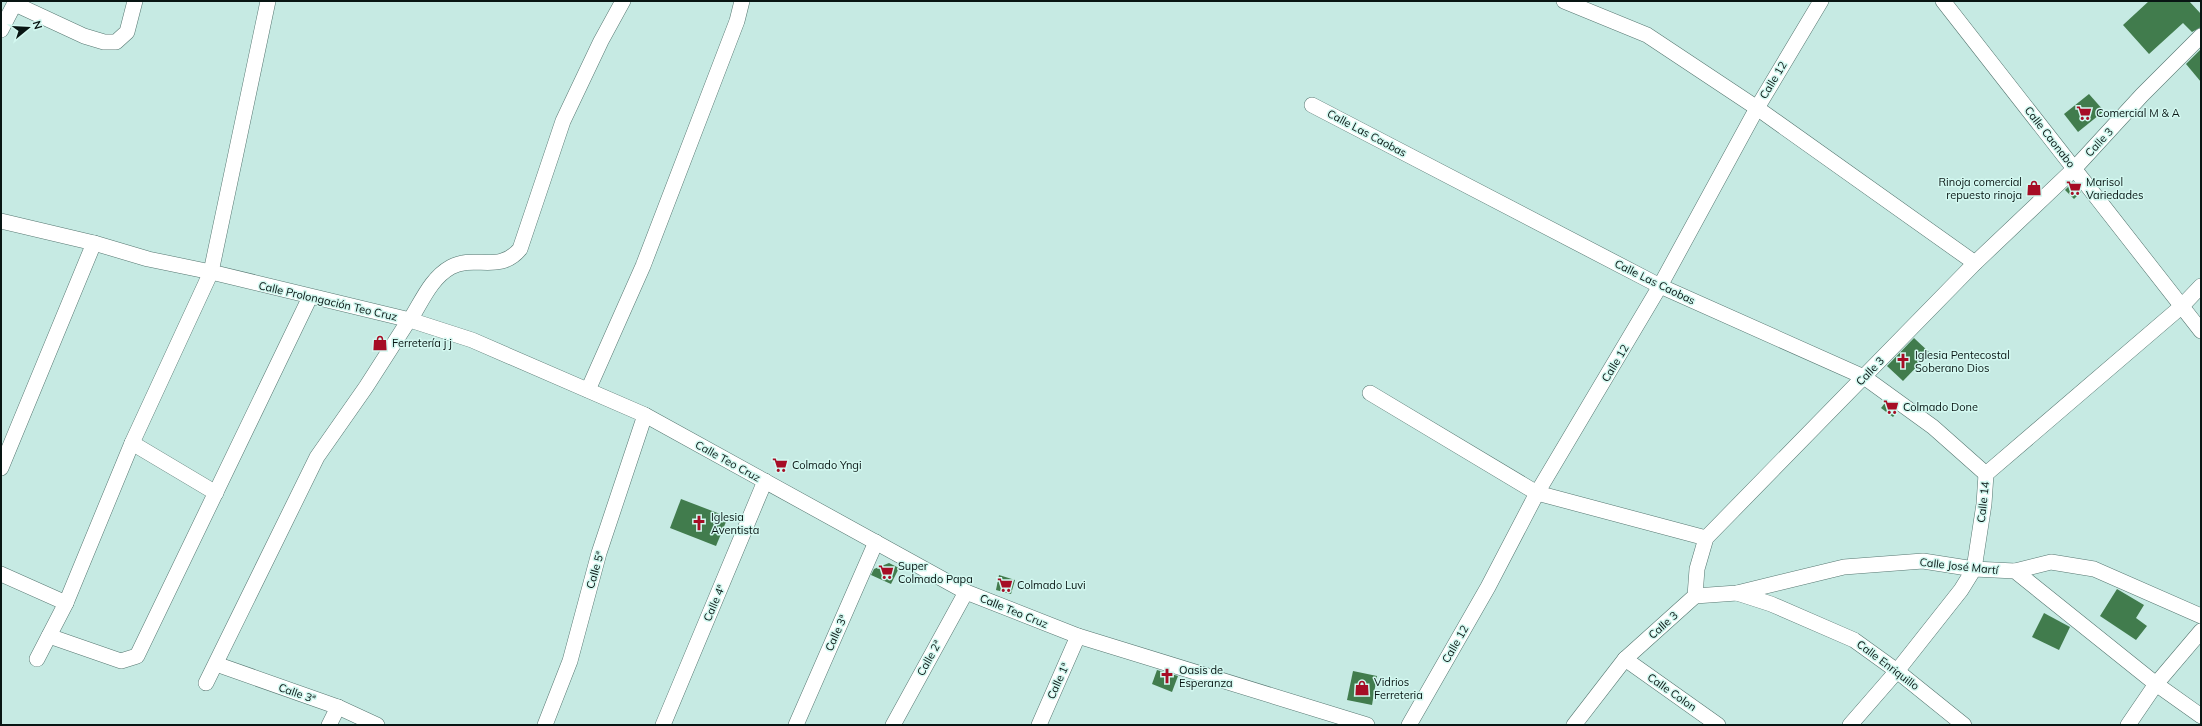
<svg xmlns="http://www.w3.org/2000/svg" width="2202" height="726" font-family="Mulish,sans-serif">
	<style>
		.building { fill: #417c4d }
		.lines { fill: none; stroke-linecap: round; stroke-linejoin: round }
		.minor-casing { stroke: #567771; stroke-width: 16 }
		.minor { stroke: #fff; stroke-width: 15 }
		.labels { text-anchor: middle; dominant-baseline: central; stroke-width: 3; stroke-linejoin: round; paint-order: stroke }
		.street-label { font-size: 11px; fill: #081513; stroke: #d3f8f0 }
		.poi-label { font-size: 11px; fill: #081513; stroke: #d3f8f0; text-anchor: start }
	</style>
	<rect width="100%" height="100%" fill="#c6eae3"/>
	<g class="building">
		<path d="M2149 1H2189L2201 14V27L2192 32 2183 23 2149 54 2123 25Z"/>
		<path d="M2201 49V82L2186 64Z"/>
		<path d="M2089 94 2104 111 2078 132 2064 114Z"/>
		<path d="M2073 182 2081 192 2074 199 2065 190Z"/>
		<path d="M1914 338 1930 353 1903 381 1887 366Z"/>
		<path d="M1885 403 1897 412 1893 417 1881 408Z"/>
		<path d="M681 499 728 517 716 546 670 528Z"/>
		<path d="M889 563 899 568 891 584 871 575 874 569Z"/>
		<path d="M999 575 1015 580 1011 594 996 590Z"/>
		<path d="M2117 589 2144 605 2136 618 2147 626 2136 640 2100 616Z"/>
		<path d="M2044 613 2070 627 2059 650 2032 637Z"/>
		<path d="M1157 670 1178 676 1172 692 1152 684Z"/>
		<path d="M1353 671 1377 676 1372 705 1347 700Z"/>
	</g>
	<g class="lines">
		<g class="minor-casing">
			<g id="minor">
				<path d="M1564 1 1647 35 1757 108 1975 263"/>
				<path d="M1943 1 2201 331"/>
				<path d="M15 4 84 36 104 42H116L127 32 135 1"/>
				<path d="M1 30 16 1"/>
				<path d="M1312 105 1660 286 1864 377 1933 427 1986 474"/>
				<path d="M1 221 94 243 148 259 211 272 410 320 472 340 645 415 966 592 1078 636 1367 725"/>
				<path d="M410 320C422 301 431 278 451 267 475 254 499 274 520 249L563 121 601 41 623 1"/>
				<path d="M588 390 643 266 737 21 742 1"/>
				<path d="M1370 393 1537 493 1706 538"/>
				<path d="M132 443 216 493"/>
				<path d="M1 468 94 243"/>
				<path d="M2015 571 2051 562 2094 569 2201 616"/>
				<path d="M1 574 66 603"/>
				<path d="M1737 593 1771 604 1854 640 1897 671 1964 725"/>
				<path d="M1695 596 1737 593 1844 567 1923 561 1974 569 2015 571 2156 684 2201 716"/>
				<path d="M49 636 121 661 137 656 310 297"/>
				<path d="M37 659 66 603 132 443 211 272 268 1"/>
				<path d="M1625 659 1718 725"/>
				<path d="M216 664 338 707 377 725"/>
				<path d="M206 683 317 457 366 387 409 320"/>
				<path d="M329 725 338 707"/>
				<path d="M545 725 570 661 599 553 645 415"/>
				<path d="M663 725 765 481"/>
				<path d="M796 725 876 542"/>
				<path d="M893 725 966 592"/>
				<path d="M1039 725 1078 636"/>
				<path d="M1409 725 1488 587 1537 493 1660 286 1757 108 1821 1"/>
				<path d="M1574 725 1625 659 1695 596 1697 569 1706 538 1975 263 2074 169 2142 95 2201 36"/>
				<path d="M1850 725 1897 671 1961 590 1974 569 1984 504 1986 474 2182 306 2201 286"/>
				<path d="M2128 725 2156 684 2201 631"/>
			</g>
		</g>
		<use href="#minor" class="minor"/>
	</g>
	<defs>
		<g id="supermarket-bare" transform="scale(1.2)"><path d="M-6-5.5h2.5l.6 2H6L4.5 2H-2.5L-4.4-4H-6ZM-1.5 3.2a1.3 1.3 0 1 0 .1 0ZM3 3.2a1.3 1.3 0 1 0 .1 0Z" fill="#a60d25" stroke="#d3f8f0" stroke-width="2.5" paint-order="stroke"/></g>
		<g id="shop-bare" transform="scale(1.2)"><path d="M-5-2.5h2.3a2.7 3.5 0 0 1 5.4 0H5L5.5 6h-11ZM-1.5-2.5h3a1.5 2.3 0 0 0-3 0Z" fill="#a60d25" stroke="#d3f8f0" stroke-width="2.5" paint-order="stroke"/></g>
		<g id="church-bare" transform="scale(1.2)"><path d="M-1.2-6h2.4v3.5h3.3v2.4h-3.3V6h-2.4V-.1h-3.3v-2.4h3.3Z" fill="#a60d25" stroke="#d3f8f0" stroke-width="2.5" paint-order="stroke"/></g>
	</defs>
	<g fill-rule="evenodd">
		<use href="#supermarket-bare" x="2084" y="113"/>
		<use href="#shop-bare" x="2034" y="188"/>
		<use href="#supermarket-bare" x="2074" y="188"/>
		<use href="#shop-bare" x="380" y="343"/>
		<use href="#church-bare" x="1903" y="361"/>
		<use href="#supermarket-bare" x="1891" y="407"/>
		<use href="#supermarket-bare" x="780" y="465"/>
		<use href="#church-bare" x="699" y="523"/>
		<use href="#supermarket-bare" x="886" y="572"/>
		<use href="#supermarket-bare" x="1005" y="585"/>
		<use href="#church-bare" x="1167" y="676"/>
		<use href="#shop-bare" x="1362" y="688"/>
	</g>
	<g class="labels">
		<g class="street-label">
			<text transform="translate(1773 80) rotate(-59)">Calle 12</text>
			<text transform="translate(1367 133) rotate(28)">Calle Las Caobas</text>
			<text transform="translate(2050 137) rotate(52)">Calle Caonabo</text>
			<text transform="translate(2099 142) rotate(-47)">Calle 3</text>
			<text transform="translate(1655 282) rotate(26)">Calle Las Caobas</text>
			<text transform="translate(328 301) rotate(13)">Calle Prolongación Teo Cruz</text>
			<text transform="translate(1615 363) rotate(-59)">Calle 12</text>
			<text transform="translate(1870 371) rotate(-46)">Calle 3</text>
			<text transform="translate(728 461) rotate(29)">Calle Teo Cruz</text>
			<text transform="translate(1983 502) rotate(-84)">Calle 14</text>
			<text transform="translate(1959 566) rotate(6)">Calle José Martí</text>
			<text transform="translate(595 570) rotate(-74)">Calle 5ª</text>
			<text transform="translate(714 603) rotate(-67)">Calle 4ª</text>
			<text transform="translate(1014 611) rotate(22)">Calle Teo Cruz</text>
			<text transform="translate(1663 625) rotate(-42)">Calle 3</text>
			<text transform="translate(836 633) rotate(-66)">Calle 3ª</text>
			<text transform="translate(1455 644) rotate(-60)">Calle 12</text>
			<text transform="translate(929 658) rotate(-61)">Calle 2ª</text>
			<text transform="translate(1888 665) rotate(37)">Calle Enriquillo</text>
			<text transform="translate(1058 681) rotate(-66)">Calle 1ª</text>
			<text transform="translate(1672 692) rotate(35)">Calle Colon</text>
			<text transform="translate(297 693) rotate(19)">Calle 3ª</text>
		</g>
		<g class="poi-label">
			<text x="2096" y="113">Comercial M &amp; A</text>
			<text x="2022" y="182" text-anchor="end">Rinoja comercial<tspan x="2022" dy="13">repuesto rinoja</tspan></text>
			<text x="2086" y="182">Marisol<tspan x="2086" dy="13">Variedades</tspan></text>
			<text x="392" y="343">Ferretería j j</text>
			<text x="1915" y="355">Iglesia Pentecostal<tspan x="1915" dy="13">Soberano Dios</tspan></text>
			<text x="1903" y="407">Colmado Done</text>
			<text x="792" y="465">Colmado Yngi</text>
			<text x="711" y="517">Iglesia<tspan x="711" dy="13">Aventista</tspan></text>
			<text x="898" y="566">Super<tspan x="898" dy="13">Colmado Papa</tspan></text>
			<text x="1017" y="585">Colmado Luvi</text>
			<text x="1179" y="670">Oasis de<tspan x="1179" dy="13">Esperanza</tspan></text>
			<text x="1374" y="682">Vidrios<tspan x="1374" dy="13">Ferreteria</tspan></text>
		</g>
	</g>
	<rect width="2202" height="726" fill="none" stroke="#081513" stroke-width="4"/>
	<g transform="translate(28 28) rotate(72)" stroke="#d3f8f0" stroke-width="3" paint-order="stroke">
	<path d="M0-3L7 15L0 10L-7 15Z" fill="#081513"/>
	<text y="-6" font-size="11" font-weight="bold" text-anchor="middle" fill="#081513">N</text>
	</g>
</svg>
